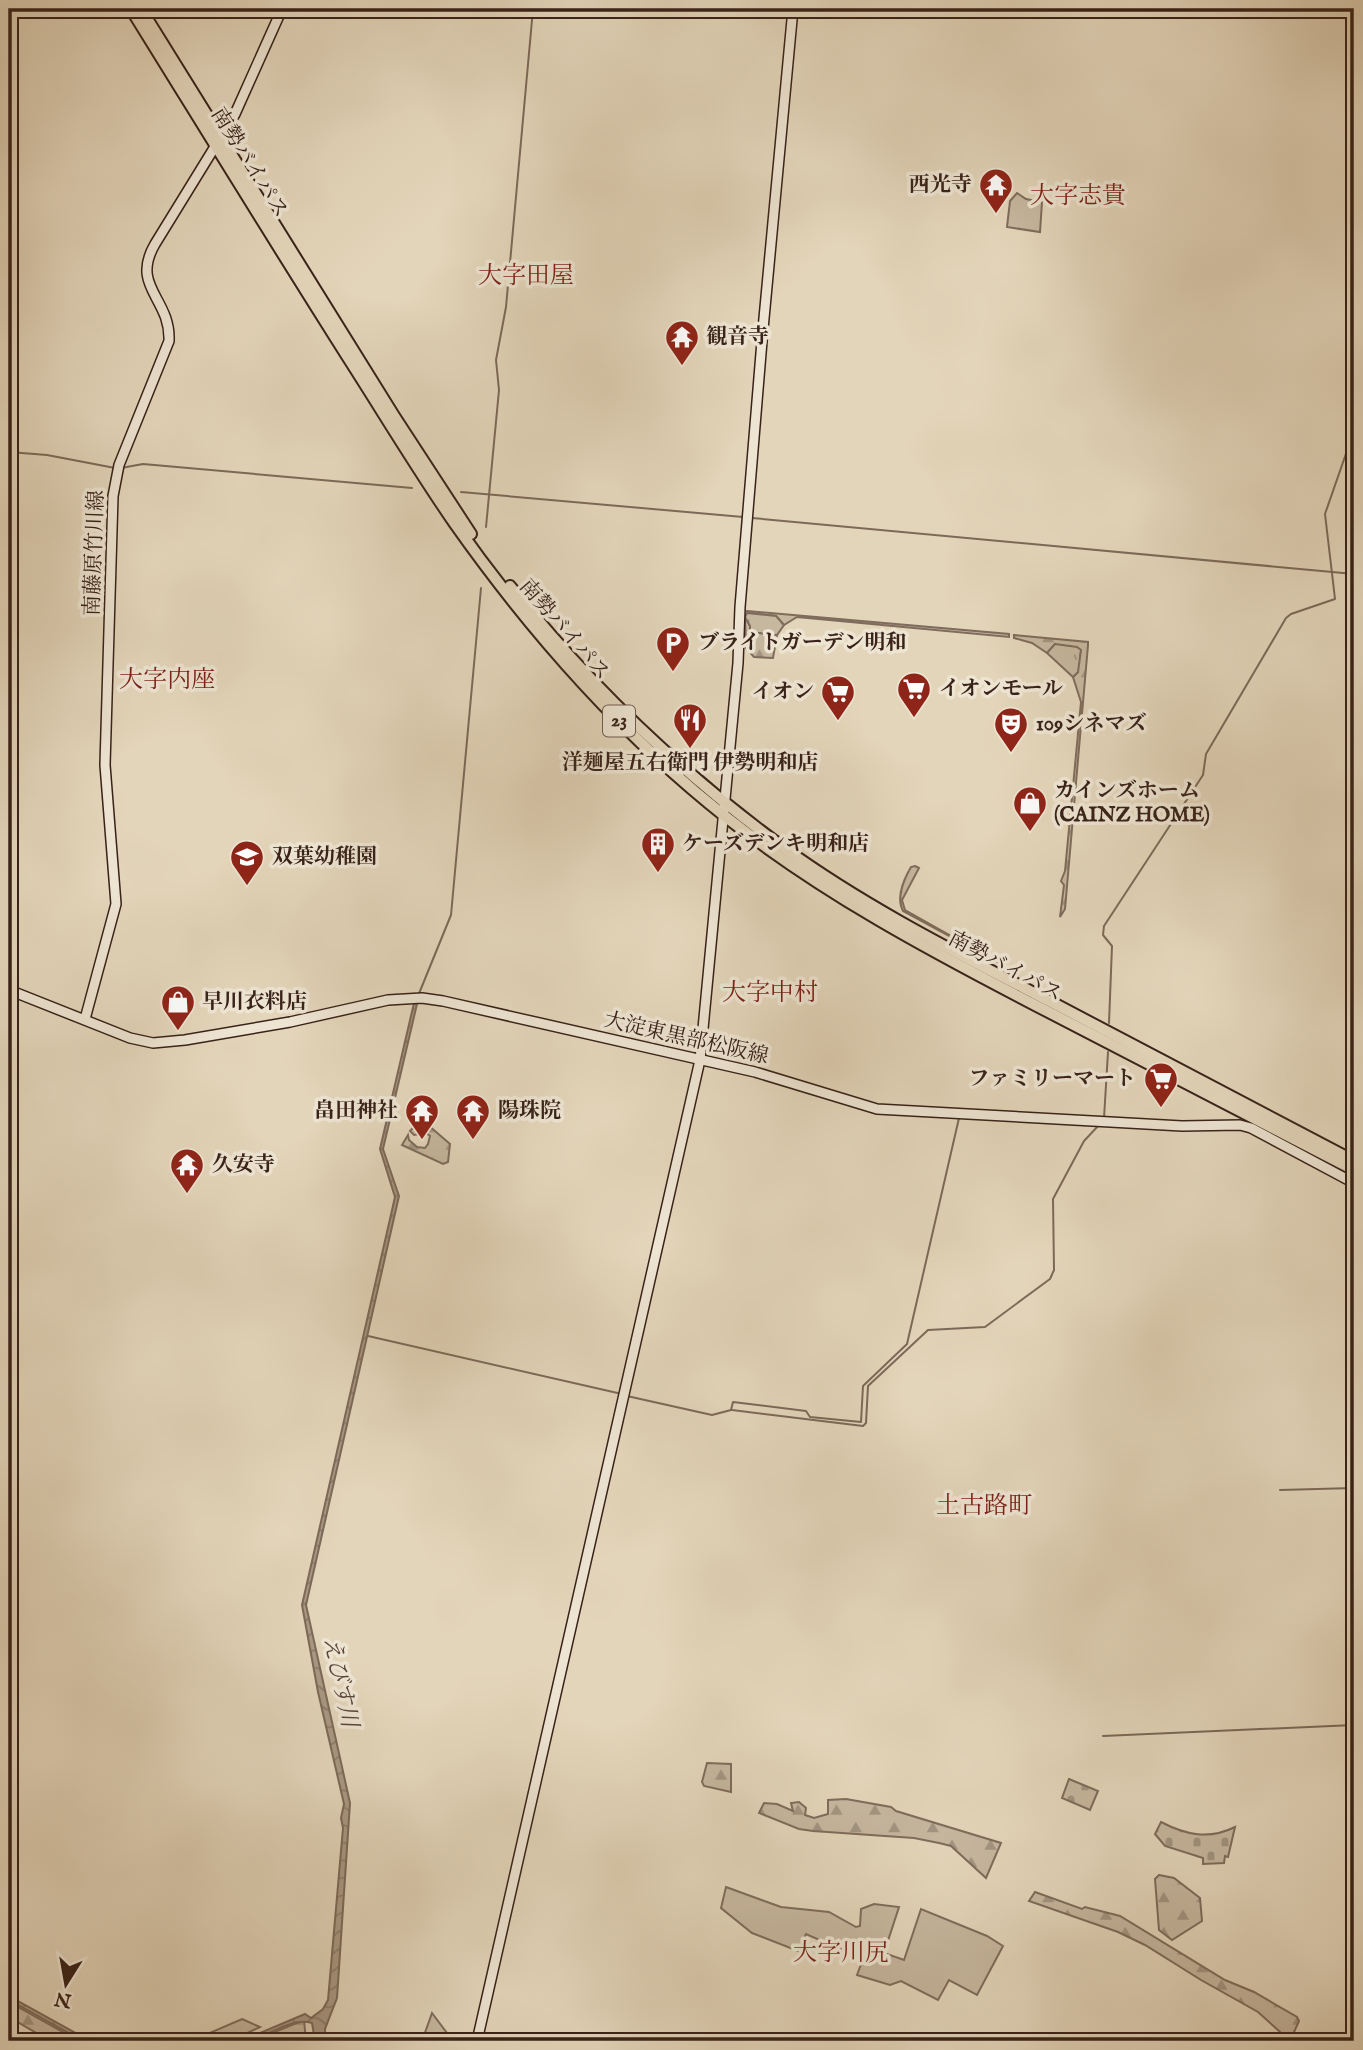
<svg xmlns="http://www.w3.org/2000/svg" width="1363" height="2050" font-family="'IM FELL English','Noto Serif JP',serif">
	<style>
		.grass { fill: #c6b79f; stroke: #7f6c5c; stroke-width: 2 }
		.forest { fill: url(#forest-firs); stroke: #7f6c5c; stroke-width: 2 }
		.cemetery { fill: url(#cemetery-stones); stroke: #7f6c5c; stroke-width: 2 }
		.park { fill: url(#park-tufts); stroke: #7f6c5c; stroke-width: 2 }
		.water { fill: url(#water-waves); stroke: #7c6959; stroke-width: 2 }
		.lines { fill: none; stroke-linecap: round; stroke-linejoin: round }
		.stream { stroke: #7c6959; stroke-width: 2 }
		.secondary-casing { stroke: #382219; stroke-width: 12 }
		.highway-casing { stroke: #382219; stroke-width: 14 }
		.secondary { stroke: #ede4d2; stroke-width: 9 }
		.highway { stroke: #e3d5ba; stroke-width: 10 }
		.labels { text-anchor: middle; dominant-baseline: central; stroke-width: 7; stroke-linejoin: round; paint-order: stroke }
		.shield { fill: #ede4d2; stroke: #6e5c50; stroke-width: 2 }
		.shield-label { font-size: 19px; font-weight: bold; fill: #382219 }
		.street-label { font-size: 21px; fill: #382219; stroke: #ede4d2 }
		.poi-label { font-size: 21px; font-weight: bold; fill: #382219; stroke: #ede4d2; text-anchor: start }
		.water-label { font-size: 23px; font-style: italic; fill: #5a4539; stroke: #ede4d2 }
		.quarter-label { font-size: 24px; fill: #7a1f14; stroke: #ede4d2 }
	</style>
	<defs>
		<pattern id="forest-firs" width="22" height="20" patternUnits="userSpaceOnUse" patternTransform="scale(1.75)"><rect width="22" height="20" fill="#c6b79f"/><path d="M5 1l3.5 6h-7zM16 11l3.5 6h-7z" fill="#a29481"/></pattern>
		<pattern id="cemetery-stones" width="16" height="16" patternUnits="userSpaceOnUse" patternTransform="scale(1.75)"><rect width="16" height="16" fill="#c6b79f"/><path d="M2 7V4a2 2 0 0 1 4 0v3zM10 15v-3a2 2 0 0 1 4 0v3z" fill="#a29481"/></pattern>
		<pattern id="park-tufts" width="24" height="20" patternUnits="userSpaceOnUse" patternTransform="scale(1.75)"><rect width="24" height="20" fill="#c6b79f"/><path d="M3 7l-1-3M5 7V3M7 7l1-3M15 17l-1-3M17 17v-4M19 17l1-3" fill="none" stroke="#a29481"/></pattern>
		<pattern id="water-waves" width="16" height="10" patternUnits="userSpaceOnUse" patternTransform="scale(1.75)"><rect width="16" height="10" fill="#a99883"/><path d="M0 5q4-4 8 0t8 0" fill="none" stroke="#8b7c6a"/></pattern>
	</defs>
	<rect width="100%" height="100%" fill="#e3d5ba"/>
	<filter id="stains"><feTurbulence type="fractalNoise" baseFrequency=".00286" numOctaves="4"/><feColorMatrix values="0 0 0 0 .2 0 0 0 0 .09 0 0 0 0 .02 0 0 0 .5 -.17"/></filter>
	<radialGradient id="worn" r=".72"><stop offset=".6" stop-color="#630" stop-opacity="0"/><stop offset="1" stop-color="#630" stop-opacity=".3"/></radialGradient>
	<g class="grass">
		<path d="M1017 193 1026 199 1042 202 1040 232 1007 227 1010 201Z"/>
		<path d="M915 866 919 868 902 900 905 910 1003 965 903 911C896 898 904 879 911 867Z"/>
		<path d="M726 1887 781 1907 829 1912 856 1927 860 1926 861 1909 874 1904 899 1907 884 1953 904 1960 921 1909 987 1936 1003 1946 977 1995 949 1980 938 2000 901 1981 890 1985 857 1975 863 1959 806 1934 798 1951 752 1933 721 1908Z"/>
		<path d="M242 2019 260 2027 230 2041H208L205 2035Z"/>
	</g>
	<g class="forest">
		<path d="M747 611 1009 634V637L797 617 784 625 776 616 747 613Z"/>
		<path d="M745 617 750 626V632L777 635 773 658 754 657 746 648Z"/>
		<path d="M1014 635 1088 642V645L1065 909 1060 917 1064 885 1061 881 1065 871 1081 702 1073 677 1078 672 1055 644 1047 653 1032 643 1014 638Z"/>
		<path d="M421 1119 450 1144 448 1162 443 1164 402 1145 408 1135 409 1140 417 1147 425 1148 428 1144 430 1136 426 1133 414 1135 410 1131Z"/>
		<path d="M707 1763 731 1764V1792L704 1786 702 1782Z"/>
		<path d="M846 1799 891 1807 896 1811 1001 1843 986 1878 951 1846 939 1843 914 1838 813 1831 799 1829 759 1813 764 1803 777 1804 793 1811 791 1803 799 1802 806 1808 805 1815 814 1818 828 1814V1800Z"/>
		<path d="M1159 1875 1174 1878 1200 1898 1202 1921 1172 1940 1159 1930 1155 1879Z"/>
		<path d="M1035 1892 1082 1909 1085 1907 1120 1916 1225 1980 1254 1992 1297 2017 1299 2021 1290 2041 1258 2012 1201 1980 1145 1945 1118 1932 1029 1901Z"/>
		<path d="M9 2002 79 2041H50L9 2017Z"/>
		<path d="M432 2013 453 2041H422Z"/>
		<path d="M304 2020 306 2041H253Z"/>
	</g>
	<g class="cemetery">
		<path d="M1069 1779 1098 1791 1090 1810 1062 1798Z"/>
		<path d="M1161 1822C1186 1835 1209 1840 1235 1827L1228 1857 1225 1856 1224 1863 1203 1864V1858L1165 1846 1155 1834Z"/>
	</g>
	<g class="park">
		<path d="M747 613 776 616 784 625 777 635 750 632V626L745 617Z"/>
		<path d="M1055 644 1077 647 1081 650 1078 672 1073 677 1047 653Z"/>
	</g>
	<g class="water">
		<path d="M414 1003 417 1004 383 1149 399 1196 306 1605 350 1803 337 1998 325 2029V2041H315L312 2023C288 2016 266 2041 241 2041L305 2014 311 2018 323 2009 328 2000 343 1828 341 1818 344 1804 318 1692 302 1605 395 1197 380 1149Z"/>
		<path d="M9 1996 90 2041H83L9 2000Z"/>
	</g>
	<g class="lines">
		<g class="stream">
			<path d="M9 452 47 455 115 468"/>
			<path d="M121 468 143 464 412 488"/>
			<path d="M461 492 743 517"/>
			<path d="M752 518 1354 574"/>
			<path d="M486 527 499 390 496 360 506 307 533 9"/>
			<path d="M418 996 451 915 481 588"/>
			<path d="M1109 1023 1112 946 1103 935 1104 926 1203 775 1206 754 1286 618 1291 614 1335 599 1325 514 1349 445 1354 438"/>
			<path d="M1104 1118 1108 1052"/>
			<path d="M368 1336 622 1394"/>
			<path d="M627 1396 712 1415 731 1410 733 1402 806 1411 810 1417 861 1422 863 1386 907 1344 959 1118"/>
			<path d="M732 1410 863 1426 866 1423 868 1386 928 1330 985 1327 1050 1279 1054 1270 1053 1199 1084 1141 1099 1125"/>
			<path d="M1280 1490 1354 1488"/>
			<path d="M1103 1736 1354 1725"/>
		</g>
		<g class="secondary-casing">
			<g id="secondary">
				<path d="M9 990 130 1038 153 1043 185 1040 290 1022 388 1000 422 998 443 1001 755 1072 877 1109 1182 1126 1240 1125 1251 1128 1354 1183"/>
				<path d="M85 1019 116 904 105 765 113 496 119 465 169 341C171 298 130 287 155 244L235 114 282 9"/>
				<path d="M477 2041 700 1060 738 663 740 607 763 329 793 9"/>
			</g>
		</g>
		<g class="highway-casing">
			<g id="highway">
				<path d="M131 9C203 125 274 241 347 356 383 412 417 469 455 524 532 633 621 734 726 817 822 893 929 950 1037 1006 1143 1061 1249 1115 1354 1170"/>
				<path d="M141 9 394 416 471 534"/>
				<path d="M510 586C589 685 681 773 784 848 868 909 963 956 1055 1004 1155 1056 1254 1109 1354 1161"/>
			</g>
		</g>
		<use href="#secondary" class="secondary"/>
		<use href="#highway" class="highway"/>
	</g>
	<defs>
		<g id="temple-pin" transform="scale(1.75)"><path d="M0 17L-7.5 6A9.5 9.5 0 1 1 7.5 6Z" fill="#8f2418" stroke="#ede4d2"/><path d="M0-6L5-2H3V0L6.5 2.5H4V6H1.5V3h-3V6H-4V2.5H-6.5L-3 0V-2H-5Z" fill="#fff"/></g>
		<g id="parking-pin" transform="scale(1.75)"><path d="M0 17L-7.5 6A9.5 9.5 0 1 1 7.5 6Z" fill="#8f2418" stroke="#ede4d2"/><path d="M-3.5-5.5H1a3.5 3.5 0 0 1 0 7H-1V5.5H-3.5ZM-1-3.4V-.6H.8a1.4 1.4 0 0 0 0-2.8Z" fill="#fff"/></g>
		<g id="supermarket-pin" transform="scale(1.75)"><path d="M0 17L-7.5 6A9.5 9.5 0 1 1 7.5 6Z" fill="#8f2418" stroke="#ede4d2"/><path d="M-6-5.5h2.5l.6 2H6L4.5 2H-2.5L-4.4-4H-6ZM-1.5 3.2a1.3 1.3 0 1 0 .1 0ZM3 3.2a1.3 1.3 0 1 0 .1 0Z" fill="#fff"/></g>
		<g id="restaurant-pin" transform="scale(1.75)"><path d="M0 17L-7.5 6A9.5 9.5 0 1 1 7.5 6Z" fill="#8f2418" stroke="#ede4d2"/><path d="M-5-6h1v4h1v-4h1v4h1v-4h1v5L-1.5 .5V6h-2V.5L-5-1ZM5-6V6H3V1.5H1.5Q1.5-4 5-6Z" fill="#fff"/></g>
		<g id="theatre-pin" transform="scale(1.75)"><path d="M0 17L-7.5 6A9.5 9.5 0 1 1 7.5 6Z" fill="#8f2418" stroke="#ede4d2"/><path d="M-5-5.5Q0-4 5-5.5V0Q5 5 0 6Q-5 5-5 0ZM-3.3-2.5H-1v1.5H-3.3ZM1-2.5H3.3v1.5H1ZM-2.8 1Q0 5.5 2.8 1Z" fill="#fff"/></g>
		<g id="shop-pin" transform="scale(1.75)"><path d="M0 17L-7.5 6A9.5 9.5 0 1 1 7.5 6Z" fill="#8f2418" stroke="#ede4d2"/><path d="M-5-2.5h2.3a2.7 3.5 0 0 1 5.4 0H5L5.5 6h-11ZM-1.5-2.5h3a1.5 2.3 0 0 0-3 0Z" fill="#fff"/></g>
		<g id="building-pin" transform="scale(1.75)"><path d="M0 17L-7.5 6A9.5 9.5 0 1 1 7.5 6Z" fill="#8f2418" stroke="#ede4d2"/><path d="M-4-6H4V6H1V3H-1V6H-4ZM-2.5-4.3h1.7v1.8h-1.7ZM.8-4.3h1.7v1.8H.8ZM-2.5-1h1.7V.8h-1.7ZM.8-1h1.7V.8H.8Z" fill="#fff"/></g>
		<g id="school-pin" transform="scale(1.75)"><path d="M0 17L-7.5 6A9.5 9.5 0 1 1 7.5 6Z" fill="#8f2418" stroke="#ede4d2"/><path d="M0-5L7-2L0 1L-7-2ZM-4 1L0 2.5L4 1V4Q0 6-4 4Z" fill="#fff"/></g>
	</defs>
	<g fill-rule="evenodd">
		<use href="#temple-pin" x="996" y="185"/>
		<use href="#temple-pin" x="682" y="337"/>
		<use href="#parking-pin" x="673" y="643"/>
		<use href="#supermarket-pin" x="914" y="689"/>
		<use href="#supermarket-pin" x="838" y="692"/>
		<use href="#restaurant-pin" x="690" y="720"/>
		<use href="#theatre-pin" x="1011" y="724"/>
		<use href="#shop-pin" x="1030" y="803"/>
		<use href="#building-pin" x="658" y="844"/>
		<use href="#school-pin" x="247" y="857"/>
		<use href="#shop-pin" x="178" y="1002"/>
		<use href="#supermarket-pin" x="1161" y="1079"/>
		<use href="#temple-pin" x="422" y="1111"/>
		<use href="#temple-pin" x="473" y="1111"/>
		<use href="#temple-pin" x="187" y="1165"/>
	</g>
	<g class="labels">
		<rect class="shield" x="603" y="705.5" width="32" height="31" rx="5"/>
		<g class="shield-label">
			<text x="619" y="721">23</text>
		</g>
		<g class="street-label">
			<text transform="translate(249 163) rotate(58)">南勢バイパス</text>
			<text transform="translate(95 553) rotate(-88)">南藤原竹川線</text>
			<text transform="translate(564 630) rotate(49)">南勢バイパス</text>
			<text transform="translate(1005 967) rotate(28)">南勢バイパス</text>
			<text transform="translate(686 1039) rotate(13)">大淀東黒部松阪線</text>
		</g>
		<g class="poi-label">
			<text x="972" y="185" text-anchor="end">西光寺</text>
			<text x="706" y="337">観音寺</text>
			<text x="698" y="643">ブライトガーデン明和</text>
			<text x="939" y="689">イオンモール</text>
			<text x="814" y="692" text-anchor="end">イオン</text>
			<text x="1036" y="724">109シネマズ</text>
			<text x="690" y="763" text-anchor="middle">洋麺屋五右衛門 伊勢明和店</text>
			<text x="1054" y="791">カインズホーム<tspan x="1054" dy="24">(CAINZ HOME)</tspan></text>
			<text x="682" y="844">ケーズデンキ明和店</text>
			<text x="272" y="857">双葉幼稚園</text>
			<text x="202" y="1002">早川衣料店</text>
			<text x="1136" y="1079" text-anchor="end">ファミリーマート</text>
			<text x="398" y="1111" text-anchor="end">畠田神社</text>
			<text x="498" y="1111">陽珠院</text>
			<text x="212" y="1165">久安寺</text>
		</g>
		<g class="water-label">
			<text transform="translate(340 1682) rotate(78)">えびす川</text>
		</g>
		<g class="quarter-label">
			<text x="1078" y="196">大字志貴</text>
			<text x="526" y="276">大字田屋</text>
			<text x="167" y="680">大字内座</text>
			<text x="770" y="993">大字中村</text>
			<text x="984" y="1506">土古路町</text>
			<text x="841" y="1953">大字川尻</text>
		</g>
	</g>
	<rect width="1363" height="2050" fill="none" stroke="#e3d5ba" stroke-width="35"/>
	<rect x="10" y="10" width="1342" height="2029" fill="none" stroke="#382219" stroke-width="3.5"/>
	<rect x="18" y="18" width="1328" height="2015" fill="none" stroke="#382219" stroke-width="2"/>
	<g transform="translate(66 1984) rotate(191)" stroke="#ede4d2" stroke-width="5" paint-order="stroke">
	<path d="M0-5L12 26L0 18L-12 26Z" fill="#382219"/>
	<text y="-10" font-size="19" font-weight="bold" text-anchor="middle" fill="#382219">N</text>
	</g>
	<rect width="100%" height="100%" filter="url(#stains)"/>
	<rect width="100%" height="100%" fill="url(#worn)"/>
</svg>
